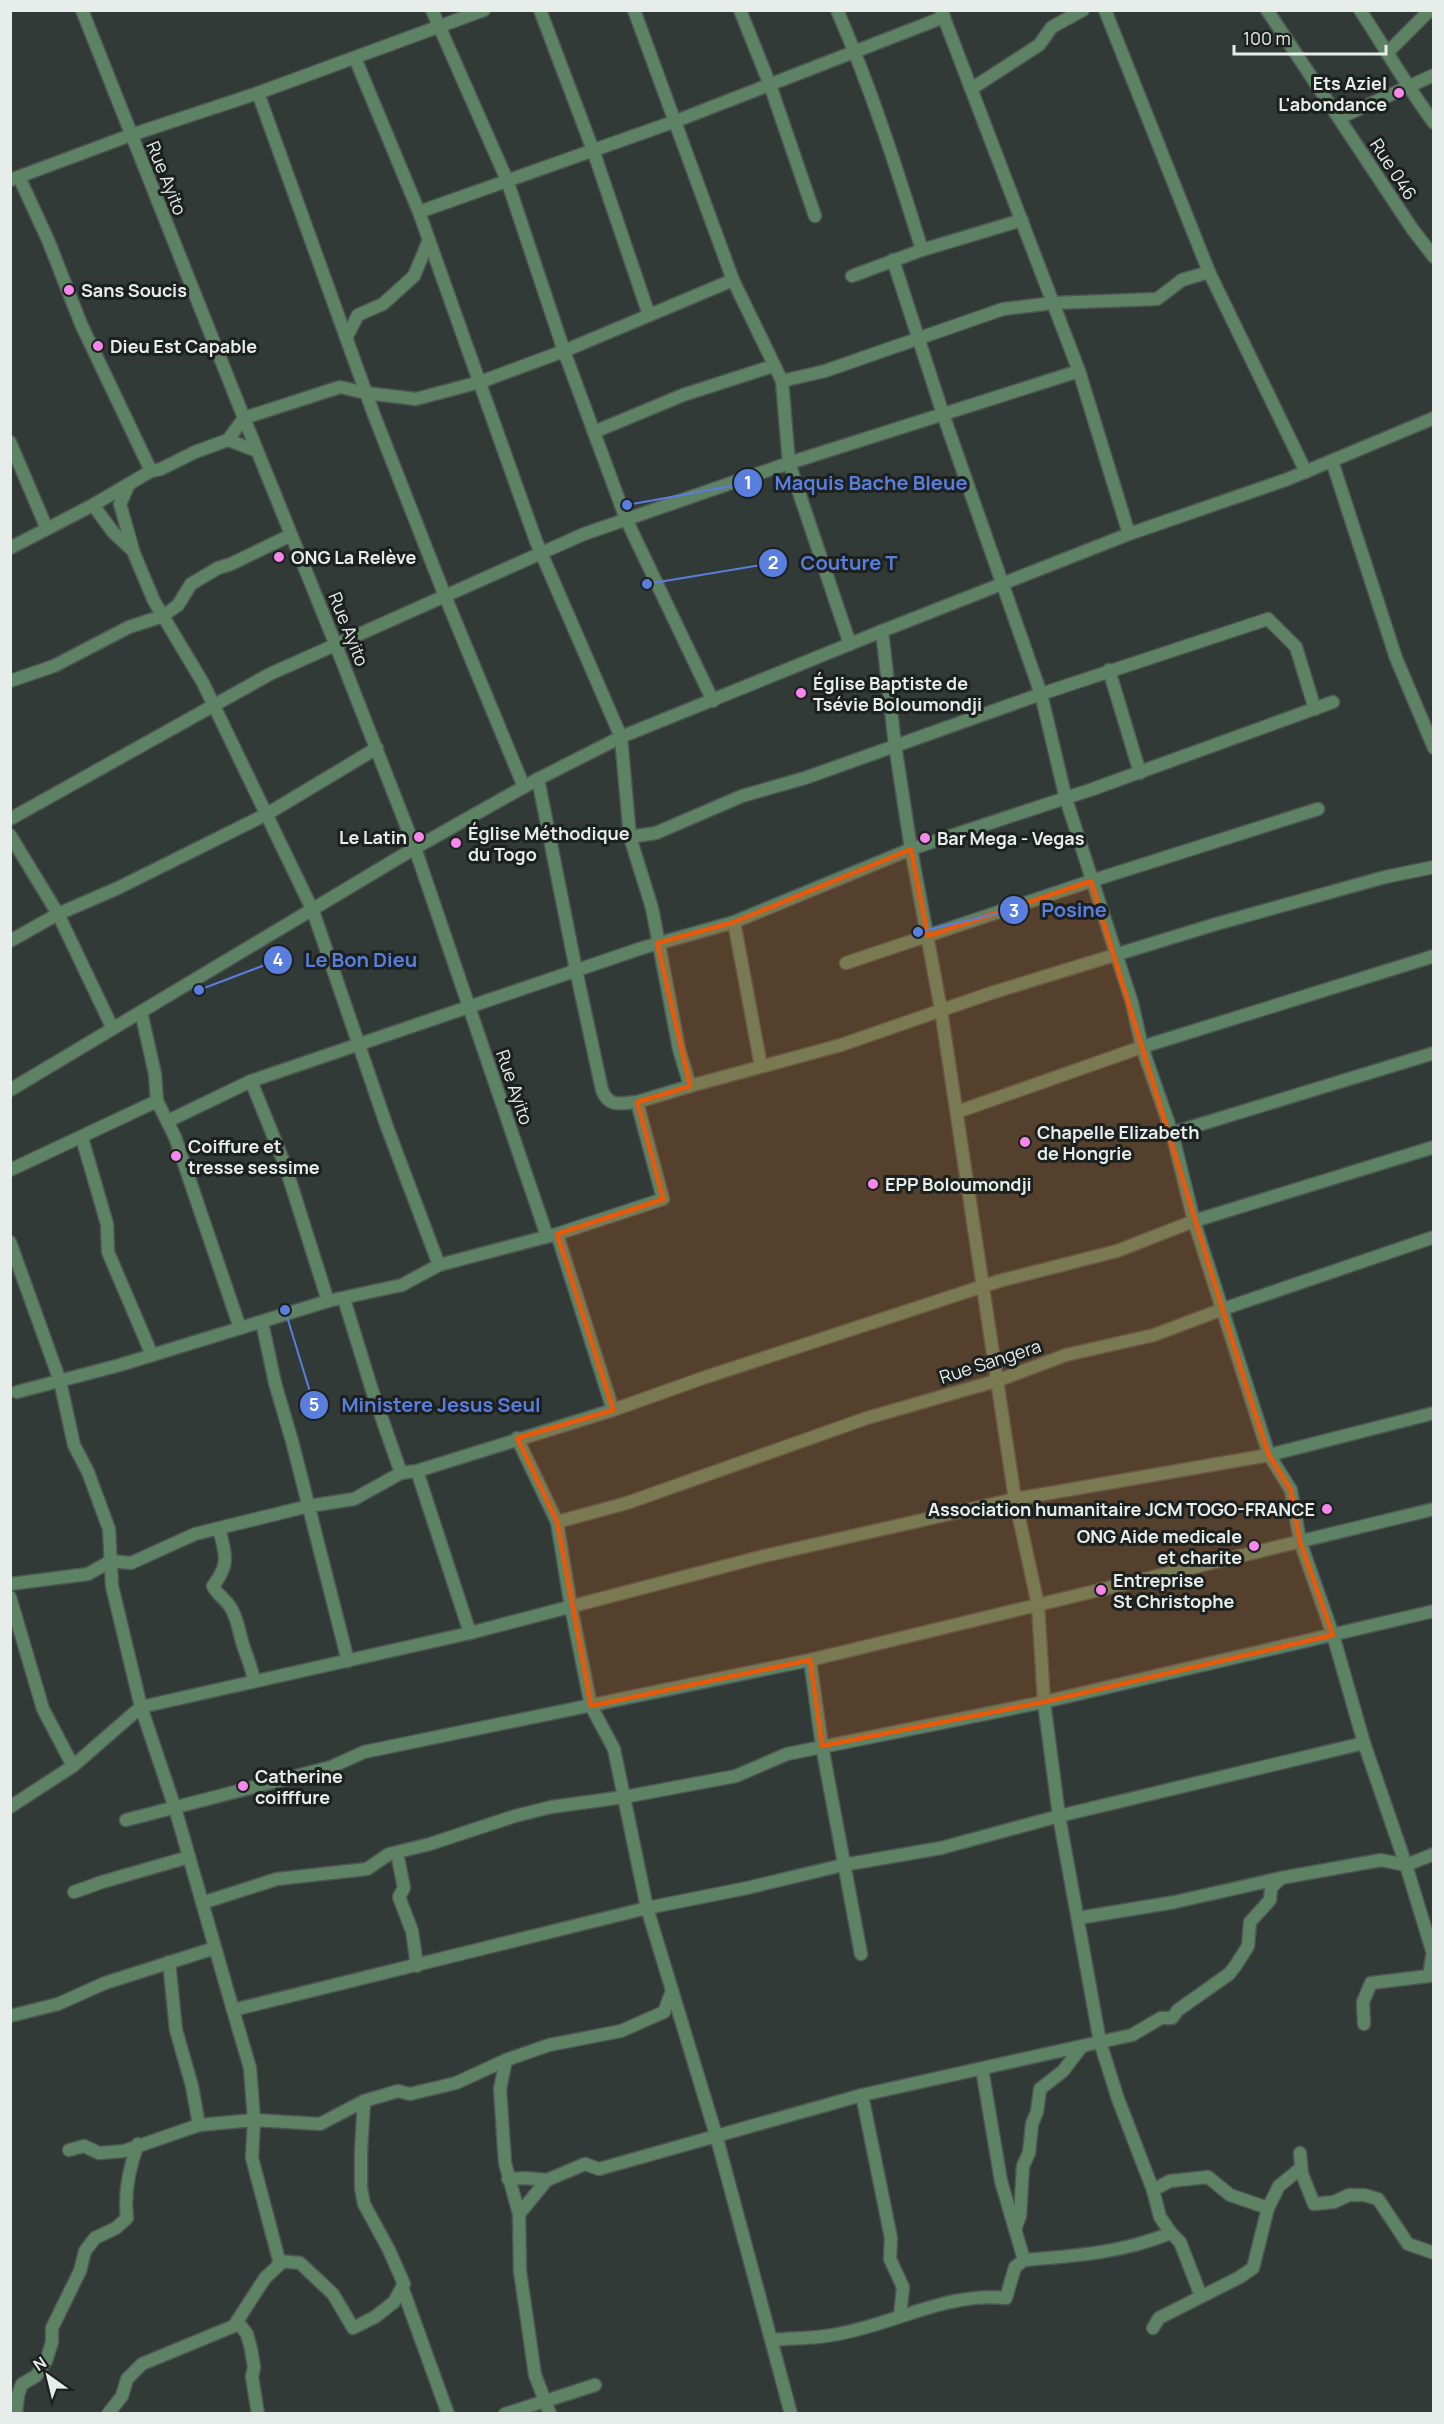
<svg xmlns="http://www.w3.org/2000/svg" width="1444" height="2424" font-family="Manrope,sans-serif">
	<style>
		.lines { fill: none; stroke-linecap: round; stroke-linejoin: round }
		.minor-casing { stroke: #4e5754; stroke-width: 15 }
		.tertiary-casing { stroke: #4e5754; stroke-width: 15 }
		.minor { stroke: #5e8264; stroke-width: 12 }
		.tertiary { stroke: #5e8264; stroke-width: 12 }
		.marked { fill: #e8590c; fill-opacity: 0.2; stroke: #e8590c; stroke-width: 4.5; stroke-linejoin: round }
		.poi-dot { fill: #f788eb; stroke: #1c201f; stroke-width: 2 }
		.labels { text-anchor: middle; dominant-baseline: central; stroke-width: 6; stroke-linejoin: round; paint-order: stroke }
		.poi-label { font-size: 18px; font-weight: bold; fill: #e7edeb; stroke: #1c201f; text-anchor: start }
		.street-label { font-size: 18px; fill: #e7edeb; stroke: #1c201f }
		.leader { fill: none; stroke: #5a7ede; stroke-width: 2 }
		.callout-dot { fill: #5a7ede; stroke: #1c201f; stroke-width: 2 }
		.mark-label { font-size: 18px; text-anchor: middle; font-weight: bold; fill: #fff }
		.callout-label { font-size: 20px; text-anchor: middle; font-weight: bold; fill: #5a7ede; stroke: #1c201f; stroke-width: 6; stroke-linejoin: round; paint-order: stroke }
	</style>
	<rect width="100%" height="100%" fill="#313a37"/>
	<g class="lines">
		<g class="minor-casing">
			<g id="minor">
				<path d="M82 10 244 418 335 643 415 848 547 1236"/>
				<path d="M432 10 507 180 564 351 626 519 713 701"/>
				<path d="M540 10 593 150 649 315"/>
				<path d="M634 10 733 280 782 381 789 463 850 644"/>
				<path d="M740 10 770 85 815 216"/>
				<path d="M837 10C871 88 897 169 922 250"/>
				<path d="M1105 10 1209 272 1306 472"/>
				<path d="M1267 10 1413 230 1434 257"/>
				<path d="M1360 10C1385 48 1407 87 1434 123"/>
				<path d="M1388 52 1430 10"/>
				<path d="M355 58 419 212 536 541 621 737 630 837 652 908 679 1049 690 1086"/>
				<path d="M971 89 1039 45 1052 27 1083 10"/>
				<path d="M258 93 374 415 445 596 524 787"/>
				<path d="M1339 118 1434 75"/>
				<path d="M19 177 48 240 81 324 151 471"/>
				<path d="M10 180 131 135 258 93 484 10"/>
				<path d="M419 212 676 121 944 17"/>
				<path d="M893 260 943 414 1041 694 1268 619 1296 647 1315 709"/>
				<path d="M852 276 922 250 1022 220"/>
				<path d="M346 338 358 315 383 304 414 276 429 240"/>
				<path d="M1079 371 1129 534"/>
				<path d="M782 381 825 371 1003 309 1053 303 1157 299 1182 280 1209 272"/>
				<path d="M594 432 683 395 773 366"/>
				<path d="M228 440 244 418 340 387 366 393 416 399 480 382 564 351 733 280"/>
				<path d="M10 442 47 529"/>
				<path d="M1332 461 1396 658 1434 748"/>
				<path d="M129 484 120 504 133 550"/>
				<path d="M93 505 113 532 133 551 154 601 203 683 313 911 387 1127 439 1265"/>
				<path d="M10 548 93 505 151 471 161 469 195 452 228 440 257 451"/>
				<path d="M1109 670 1140 773"/>
				<path d="M10 681 54 666 129 627 163 616 178 605 191 584 218 568 231 564 291 535"/>
				<path d="M538 779 576 970 602 1090C609 1108 620 1103 637 1102"/>
				<path d="M10 819 270 674 584 534 789 463 1079 371 941 10"/>
				<path d="M10 835 58 914 112 1027"/>
				<path d="M630 837 656 833 742 796 805 778 1041 694 1066 799 1132 1003 1142 1047 1172 1133 1194 1221 1269 1455 1291 1490 1300 1541 1333 1635 1364 1743 1406 1865 1434 1957"/>
				<path d="M734 922 761 1066"/>
				<path d="M10 941 58 914 118 888 267 814 377 748"/>
				<path d="M846 963 1091 881 1318 809"/>
				<path d="M141 1012 155 1074 157 1101 175 1137 240 1328"/>
				<path d="M251 1081 285 1165 328 1301"/>
				<path d="M957 1112 1142 1047 1434 956"/>
				<path d="M168 1121 251 1081 642 948 734 922 911 849 1093 789 1333 702"/>
				<path d="M1172 1133 1434 1053"/>
				<path d="M82 1138 107 1224 108 1252 152 1355"/>
				<path d="M10 1170 157 1101"/>
				<path d="M557 1234 613 1410"/>
				<path d="M10 1242 60 1381 74 1445 88 1472 109 1529 112 1586 141 1707 175 1808 233 2010 647 1908 747 1888 843 1865 941 1848 1059 1816 1364 1743"/>
				<path d="M344 1299 372 1390 401 1473"/>
				<path d="M262 1322 275 1383 292 1441 348 1661"/>
				<path d="M17 1392 120 1365 328 1301 402 1285 439 1265 557 1234 663 1199 637 1102 690 1086 841 1045 991 993 1216 924 1385 877 1434 867"/>
				<path d="M517 1438 557 1522 571 1607 591 1706 614 1749 647 1908 716 2135 791 2414"/>
				<path d="M557 1522 627 1503 867 1418 999 1380 1066 1355 1154 1335 1223 1309 1434 1237"/>
				<path d="M219 1529C226 1555 230 1564 213 1586 217 1595 226 1599 231 1608 238 1620 239 1632 243 1645 247 1657 252 1668 254 1681"/>
				<path d="M10 1584 88 1574 111 1561 131 1563 195 1534 309 1506 354 1499 401 1473 417 1471"/>
				<path d="M10 1597 43 1709 73 1766"/>
				<path d="M470 1633 417 1471 613 1410 703 1378 999 1281 1117 1251 1194 1221 1434 1147"/>
				<path d="M810 1660 822 1746 861 1954"/>
				<path d="M10 1807 73 1766 141 1707 470 1633 764 1556 1015 1499 1269 1455 1434 1413"/>
				<path d="M126 1820 331 1767 364 1752 810 1660 1434 1509"/>
				<path d="M397 1853 404 1888 399 1897 412 1931 417 1966"/>
				<path d="M74 1892 102 1882 189 1857"/>
				<path d="M202 1903 277 1879 367 1869 389 1854 430 1844 515 1816 551 1807 624 1797 736 1776 787 1754 1044 1702 1434 1611"/>
				<path d="M1078 1918 1175 1902 1281 1878 1381 1860 1406 1865 1434 1854"/>
				<path d="M169 1962 176 2030 192 2086 199 2125"/>
				<path d="M10 2016 58 2004 105 1983 215 1948"/>
				<path d="M1364 2024 1363 2002 1371 1983 1429 1976 1432 1957"/>
				<path d="M506 2060 500 2089 505 2163 519 2214 520 2271 535 2375 550 2414"/>
				<path d="M982 2069 1001 2181 1024 2260"/>
				<path d="M862 2095 891 2238 890 2259 903 2287 900 2316"/>
				<path d="M69 2150 84 2146 99 2153 124 2151 199 2125 254 2120 320 2124 364 2101 398 2091 410 2094 456 2083 506 2060 549 2045 621 2031 664 2012 672 1991"/>
				<path d="M1300 2153 1302 2174 1314 2204 1334 2202 1349 2195H1364L1378 2199 1408 2244 1434 2253"/>
				<path d="M508 2179 525 2178 547 2180 585 2164 599 2169 862 2095 1100 2042 1059 1816 1044 1702 1038 1605 1015 1499 941 1010 911 849 895 745 882 631"/>
				<path d="M1153 2190 1118 2099 1100 2042 1132 2035 1161 2018H1172L1178 2010 1229 1974 1236 1965 1248 1946 1250 1922 1270 1900 1271 1888 1281 1878"/>
				<path d="M519 2214 547 2180"/>
				<path d="M1015 2229 1020 2216 1023 2166 1029 2153 1032 2124 1037 2112 1040 2089 1063 2071 1082 2046"/>
				<path d="M279 2261 300 2263 333 2294 353 2328 375 2317 394 2302 404 2284 389 2250 364 2204 361 2188V2151L364 2101"/>
				<path d="M402 2287 448 2414"/>
				<path d="M1201 2296 1180 2242 1171 2233 1160 2217 1153 2190 1170 2181 1208 2177 1230 2195 1268 2208"/>
				<path d="M237 2321 247 2334 251 2349 254 2367 252 2377 258 2414"/>
				<path d="M1153 2328 1159 2318 1240 2277 1253 2268 1268 2208 1279 2186 1301 2168"/>
				<path d="M772 2340C791 2338 812 2339 832 2335 892 2326 943 2292 1006 2298L1015 2267 1024 2260C1076 2256 1121 2253 1171 2233"/>
				<path d="M16 2414 18 2395 22 2384 36 2376 46 2361 52 2342V2328L80 2271 85 2251 95 2238 116 2228 127 2218C124 2193 129 2168 138 2144"/>
				<path d="M108 2414 122 2396 127 2379 142 2364 234 2326 265 2278 280 2264 252 2158 254 2120 250 2068 233 2010"/>
				<path d="M505 2414 595 2385"/>
			</g>
		</g>
		<g class="tertiary-casing">
			<path id="tertiary" d="M10 1090 415 848 538 779 621 737 882 631 1129 534 1288 479 1434 418"/>
		</g>
		<use href="#minor" class="minor"/>
		<use href="#tertiary" class="tertiary"/>
	</g>
	<path class="marked" d="M911 849 928 936 1091 881 1247 1388 1269 1455 1291 1490 1300 1541 1333 1635 1044 1702 822 1746 810 1660 591 1706 557 1522 517 1438 613 1410 557 1234 663 1199 637 1102 690 1086 657 943 734 922Z"/>
	<g class="poi-dot">
		<circle cx="1399" cy="93" r="6"/>
		<circle cx="69" cy="290" r="6"/>
		<circle cx="98" cy="346" r="6"/>
		<circle cx="279" cy="557" r="6"/>
		<circle cx="801" cy="693" r="6"/>
		<circle cx="419" cy="837" r="6"/>
		<circle cx="925" cy="838" r="6"/>
		<circle cx="456" cy="843" r="6"/>
		<circle cx="1025" cy="1142" r="6"/>
		<circle cx="176" cy="1156" r="6"/>
		<circle cx="873" cy="1184" r="6"/>
		<circle cx="1327" cy="1509" r="6"/>
		<circle cx="1254" cy="1546" r="6"/>
		<circle cx="1101" cy="1590" r="6"/>
		<circle cx="243" cy="1786" r="6"/>
	</g>
	<g class="labels">
		<g class="poi-label">
			<text x="1387" y="83" text-anchor="end">Ets Aziel<tspan x="1387" dy="21">L'abondance</tspan></text>
			<text x="81" y="290">Sans Soucis</text>
			<text x="110" y="346">Dieu Est Capable</text>
			<text x="291" y="557">ONG La Relève</text>
			<text x="813" y="683">Église Baptiste de<tspan x="813" dy="21">Tsévie Boloumondji</tspan></text>
			<text x="468" y="833">Église Méthodique<tspan x="468" dy="21">du Togo</tspan></text>
			<text x="407" y="837" text-anchor="end">Le Latin</text>
			<text x="937" y="838">Bar Mega - Vegas</text>
			<text x="1037" y="1132">Chapelle Elizabeth<tspan x="1037" dy="21">de Hongrie</tspan></text>
			<text x="188" y="1146">Coiffure et<tspan x="188" dy="21">tresse sessime</tspan></text>
			<text x="885" y="1184">EPP Boloumondji</text>
			<text x="1315" y="1509" text-anchor="end">Association humanitaire JCM TOGO-FRANCE</text>
			<text x="1242" y="1536" text-anchor="end">ONG Aide medicale<tspan x="1242" dy="21">et charite</tspan></text>
			<text x="1113" y="1580">Entreprise<tspan x="1113" dy="21">St Christophe</tspan></text>
			<text x="255" y="1776">Catherine<tspan x="255" dy="21">coifffure</tspan></text>
		</g>
		<g class="street-label">
			<text transform="translate(1394 169) rotate(57)">Rue 046</text>
			<text transform="translate(167 178) rotate(68)">Rue Ayito</text>
			<text transform="translate(349 629) rotate(68)">Rue Ayito</text>
			<text transform="translate(515 1087) rotate(71)">Rue Ayito</text>
			<text transform="translate(990 1361) rotate(-18)">Rue Sangera</text>
		</g>
	</g>
	<path class="leader" d="M627 505L748 483M647 584L773 563M918 932L1014 910M199 990L278 960M285 1310L314 1405"/>
	<g class="callout-dot">
		<circle cx="627" cy="505" r="6"/>
		<circle cx="647" cy="584" r="6"/>
		<circle cx="918" cy="932" r="6"/>
		<circle cx="199" cy="990" r="6"/>
		<circle cx="285" cy="1310" r="6"/>
		<circle cx="748" cy="483" r="15"/>
		<circle cx="773" cy="563" r="15"/>
		<circle cx="1014" cy="910" r="15"/>
		<circle cx="278" cy="960" r="15"/>
		<circle cx="314" cy="1405" r="15"/>
	</g>
	<g class="mark-label">
		<text x="748" y="489">1</text>
		<text x="773" y="569">2</text>
		<text x="1014" y="917">3</text>
		<text x="278" y="966">4</text>
		<text x="314" y="1411">5</text>
	</g>
	<g class="callout-label">
		<text x="871" y="490">Maquis Bache Bleue</text>
		<text x="849" y="570">Couture T</text>
		<text x="1074" y="917">Posine</text>
		<text x="361" y="967">Le Bon Dieu</text>
		<text x="441" y="1412">Ministere Jesus Seul</text>
	</g>
	<rect width="1444" height="2424" fill="none" stroke="#e7edeb" stroke-width="24"/>
	<g transform="translate(48 2376) rotate(326)" stroke="#1c201f" stroke-width="4.5" paint-order="stroke">
	<path d="M0-4.5L10 22L0 15L-10 22Z" fill="#e7edeb"/>
	<text y="-9" font-size="16" font-weight="bold" text-anchor="middle" fill="#e7edeb">N</text>
	</g>
	<path d="M1234 45v9h152v-9" fill="none" stroke="#e7edeb" stroke-width="3"/>
	<text x="1243" y="45" font-size="18" fill="#e7edeb" stroke="#1c201f" stroke-width="4.5" paint-order="stroke">100 m</text>
</svg>
